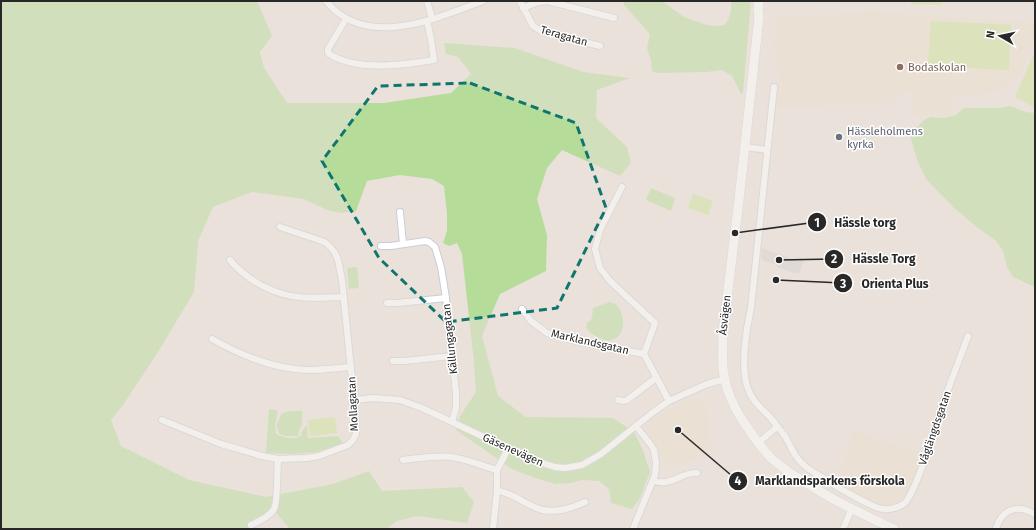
<svg xmlns="http://www.w3.org/2000/svg" width="1036" height="530" font-family="'Fira Sans',sans-serif">
	<style>
		.education { fill: #eaddca }
		.green { fill: #b6dc9a }
		.pitch { fill: #c9e397 }
		.plaza { fill: #d6d1cc }
		.lines { fill: none; stroke-linecap: round; stroke-linejoin: round }
		.street-casing { stroke: #c9cdd9; stroke-width: 8 }
		.secondary-casing { stroke: #c9cdd9; stroke-width: 10 }
		.street { stroke: #fff; stroke-width: 6 }
		.secondary { stroke: #fff; stroke-width: 9 }
		.marked { fill: none; stroke: #0f766e; stroke-width: 3; stroke-dasharray: 8 5; stroke-linejoin: round }
		.education-dot { fill: #8d6e63; stroke: #fff; stroke-width: 1.5 }
		.worship-dot { fill: #6b7280; stroke: #fff; stroke-width: 1.5 }
		.labels { text-anchor: middle; dominant-baseline: central; stroke-width: 3; stroke-linejoin: round; paint-order: stroke }
		.street-label { font-size: 11px; fill: #282828; stroke: #fff }
		.education-label { font-size: 11px; fill: #785e54; stroke: #fff; text-anchor: start }
		.worship-label { font-size: 11px; fill: #5b616d; stroke: #fff; text-anchor: start }
		.leader { fill: none; stroke: #282828; stroke-width: 1.5 }
		.callout-dot { fill: #282828; stroke: #fff; stroke-width: 1.5 }
		.mark-label { font-size: 12px; text-anchor: middle; font-weight: bold; fill: #fff }
		.callout-label { font-size: 12px; text-anchor: middle; font-weight: bold; fill: #282828; stroke: #fff; stroke-width: 3; stroke-linejoin: round; paint-order: stroke }
	</style>
	<rect width="100%" height="100%" fill="#e9e1da"/>
	<g class="education">
		<path d="M873 12 1035 23V41L1019 73 1010 84 1001 90 978 95 955 97 949 117 913 115 914 93 908 90 889 103 777 108 780 72 776 62 774 45 775 18Z"/>
		<path d="M693 398 705 402 709 418 708 439 711 453 668 468 663 457 649 433 647 427 649 421Z"/>
		<path d="M854 431 924 455 915 481 908 494 895 503 876 504 837 483Z"/>
	</g>
	<g class="green">
		<path d="M1 1H257L272 36 260 52 264 68 287 103H384L451 93 471 74 458 57 446 54 444 43 515 48 583 72 630 78 597 90 596 118 627 147 631 163 620 176 562 150 547 168 537 199 547 235 546 271 500 294 482 336 498 396 526 417 613 418 634 432 643 450 650 472 640 498 632 509 611 503 609 489 599 481 582 480 570 483 556 484 535 478 512 469 456 430 460 416 476 392 474 362 462 254 457 243 449 246 443 243 447 231V214L444 186 432 179 400 175 367 181 356 211 341 213 327 210 304 199 252 192 213 207 198 241 194 292 158 352 123 405 111 420 121 446 189 480 266 497 333 484 369 471 382 491 462 487 474 502 467 523 418 516 397 521 386 529H290L273 509 261 518 249 523 250 529H1Z"/>
		<path d="M624 1H662L684 17 707 25 718 26 725 25C730 17 732 10 731 1H751L743 92 741 94 732 76 722 70 707 72 658 73 652 71 651 60 647 48 650 34 624 5Z"/>
		<path d="M1010 106 1026 112 1035 113V287L1013 277 1007 267 1003 251 996 241 973 224 954 208 926 179 917 160 910 135 924 120 931 117 945 118 956 115 964 108H1000Z"/>
		<path d="M651 188 675 198 671 211 646 200Z"/>
		<path d="M357 267 359 288 349 289 347 268Z"/>
		<path d="M610 302C612 303 614 303 616 305 623 311 626 326 620 334 618 338 613 339 609 341 600 339 593 336 586 328L587 323 591 320C593 316 592 312 593 308Z"/>
		<path d="M269 409 278 411 275 424 276 434C284 438 292 440 301 436L302 431 307 425 308 438 338 436 343 443 317 452 293 454 266 453Z"/>
		<path d="M289 411H302V426L299 430 298 436H285L280 434C273 422 280 423 281 414Z"/>
	</g>
	<g class="pitch">
		<path d="M911 1H941V5L911 4Z"/>
		<path d="M931 21 1011 25 1009 70 928 66Z"/>
		<path d="M1035 51V108L1015 97Z"/>
		<path d="M693 194 713 201 708 215 688 208Z"/>
		<path d="M335 417 337 433 310 436 308 420Z"/>
	</g>
	<path class="plaza" d="M762 248 797 261 801 260 804 261 800 272 799 273H794L777 267V265L761 260Z"/>
	<g class="lines">
		<g class="street-casing">
			<g id="street">
				<path d="M326 1C365 50 435 19 483 1"/>
				<path d="M427 1 432 19"/>
				<path d="M520 1 533 26 541 31 600 46"/>
				<path d="M523 8 538 2 548 1 614 18"/>
				<path d="M346 19 328 49V53C355 72 403 65 434 60L431 39 427 21"/>
				<path d="M774 87 751 308C746 329 740 368 748 389 752 401 761 408 770 417 775 423 780 430 785 436 791 447 795 458 805 466 809 470 815 473 820 476 835 486 849 494 865 502 871 505 878 509 884 509 890 510 900 507 905 503 909 499 911 492 914 487 925 463 933 436 941 410 949 385 959 361 968 336"/>
				<path d="M745 147 767 150"/>
				<path d="M622 187 600 230 595 249 600 268 610 281 655 323 644 354 669 401"/>
				<path d="M400 212 403 244"/>
				<path d="M381 246H391L425 241 429 242 435 247 441 267 446 298 456 393V408L452 422"/>
				<path d="M230 260C236 268 243 273 251 279 282 300 307 299 343 297"/>
				<path d="M387 303H397L446 298"/>
				<path d="M522 309 531 321 547 333 576 341 644 354"/>
				<path d="M212 339C242 356 274 369 308 370 322 370 337 368 351 367"/>
				<path d="M393 361H404L452 356"/>
				<path d="M354 400 373 398 400 400 422 408 533 460 555 467 565 468 582 465 601 454 652 413 669 401 707 384 725 379"/>
				<path d="M618 400 624 401 627 400 656 378"/>
				<path d="M162 420 221 444 262 456 278 459 307 458 319 456 348 445 353 440 356 434 354 400 342 280 338 260 335 253 331 248 326 243 319 240 280 227"/>
				<path d="M758 443 777 427"/>
				<path d="M403 460C419 458 436 455 451 457 467 459 482 466 497 470"/>
				<path d="M653 481C673 487 682 471 697 473"/>
				<path d="M497 491C504 491 511 495 517 498 525 502 534 508 543 510 557 513 572 508 585 502"/>
				<path d="M251 525C258 522 270 516 274 509 278 502 277 469 278 459"/>
				<path d="M493 529 497 491V470L508 449"/>
				<path d="M633 529 655 475 656 463 654 450 651 445 636 426"/>
				<path d="M843 529 852 508"/>
				<path d="M996 529C998 520 1005 510 1016 509 1022 508 1029 511 1035 514"/>
			</g>
		</g>
		<g class="secondary-casing">
			<path id="secondary" d="M759 1 758 10 759 17 739 200 723 331C723 343 722 356 723 368 725 388 734 408 745 424 753 436 761 448 771 458 780 466 790 473 800 479 830 499 862 514 894 529"/>
		</g>
		<use href="#street" class="street"/>
		<use href="#secondary" class="secondary"/>
	</g>
	<path d="M0 0H1036V530H0ZM470 83 576 123 606 208 557 308 446 322 379 258 322 161 378 86Z" fill="#e9e1da" fill-opacity=".55" fill-rule="evenodd"/>
	<path class="marked" d="M470 83 576 123 606 208 557 308 446 322 379 258 322 161 378 86Z"/>
	<circle class="education-dot" cx="900" cy="67" r="4"/>
	<circle class="worship-dot" cx="839" cy="137" r="4"/>
	<g class="labels">
		<g class="street-label">
			<text transform="translate(564 36) rotate(16)">Teragatan</text>
			<text transform="translate(725 315) rotate(-84)">Åsvägen</text>
			<text transform="translate(450 339) rotate(-96)">Källungagatan</text>
			<text transform="translate(590 342) rotate(13)">Marklandsgatan</text>
			<text transform="translate(353 404) rotate(-93)">Mollagatan</text>
			<text transform="translate(935 428) rotate(-71)">Våglängdsgatan</text>
			<text transform="translate(513 450) rotate(24)">Gäsenevägen</text>
		</g>
		<g class="education-label">
			<text x="908" y="67">Bodaskolan</text>
		</g>
		<g class="worship-label">
			<text x="847" y="131">Hässleholmens<tspan x="847" dy="13">kyrka</tspan></text>
		</g>
	</g>
	<path class="leader" d="M735 233L817 222M779 260L834 259M776 280L843 283M678 430L738 481"/>
	<g class="callout-dot">
		<circle cx="735" cy="233" r="4"/>
		<circle cx="779" cy="260" r="4"/>
		<circle cx="776" cy="280" r="4"/>
		<circle cx="678" cy="430" r="4"/>
		<circle cx="817" cy="222" r="10"/>
		<circle cx="834" cy="259" r="10"/>
		<circle cx="843" cy="283" r="10"/>
		<circle cx="738" cy="481" r="10"/>
	</g>
	<g class="mark-label">
		<text x="817" y="227">1</text>
		<text x="834" y="263">2</text>
		<text x="843" y="288">3</text>
		<text x="738" y="485">4</text>
	</g>
	<g class="callout-label">
		<text x="865" y="227">Hässle torg</text>
		<text x="884" y="263">Hässle Torg</text>
		<text x="895" y="288">Orienta Plus</text>
		<text x="830" y="485">Marklandsparkens förskola</text>
	</g>
	<rect width="1036" height="530" fill="none" stroke="#282828" stroke-width="4"/>
	<g transform="translate(1000 36) rotate(279)" stroke="#ffffff" stroke-width="3" paint-order="stroke">
	<path d="M0-3L7 15L0 10L-7 15Z" fill="#282828"/>
	<text y="-6" font-size="11" font-weight="bold" text-anchor="middle" fill="#282828">N</text>
	</g>
</svg>
